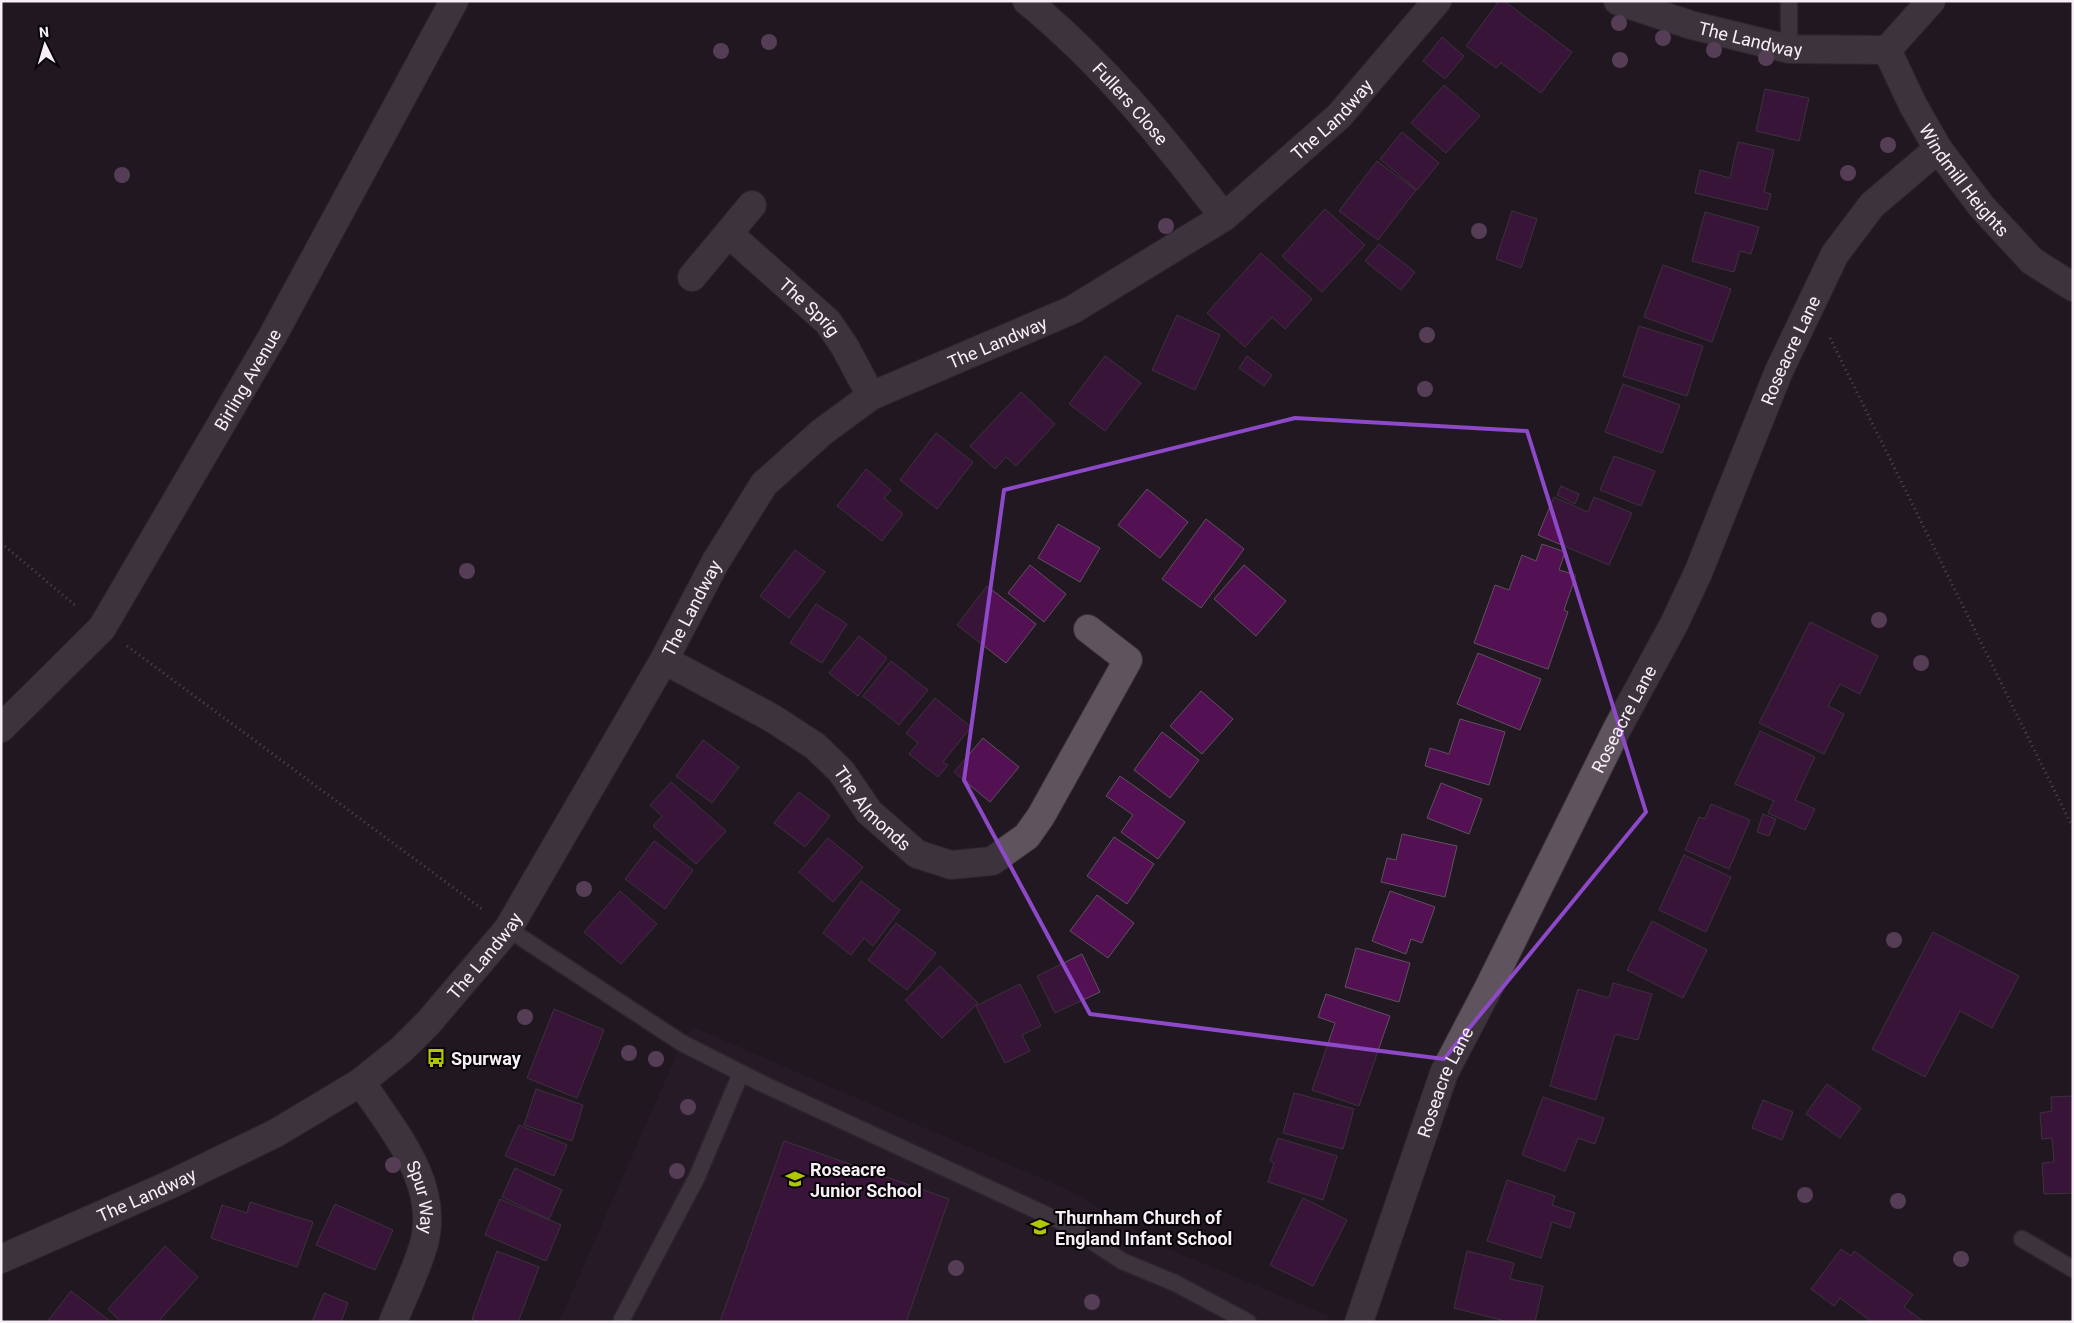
<svg xmlns="http://www.w3.org/2000/svg" width="2074" height="1323" font-family="Roboto,sans-serif">
	<style>
		.built { fill: #2c1e2c }
		.building { fill: #531154; stroke: #5d525c }
		.lines { fill: none; stroke-linecap: round; stroke-linejoin: round }
		.lane-casing { stroke: #3a333a; stroke-width: 19 }
		.street-casing { stroke: #3a333a; stroke-width: 30 }
		.secondary-casing { stroke: #3a333a; stroke-width: 30 }
		.path { stroke: #8a828a; stroke-width: 3; stroke-dasharray: 1 4; stroke-linecap: butt }
		.lane { stroke: #5f545e; stroke-width: 16 }
		.street { stroke: #5f545e; stroke-width: 28 }
		.secondary { stroke: #5f545e; stroke-width: 28 }
		.tree { fill: #976b97 }
		.marked { fill: none; stroke: #8d49c7; stroke-width: 4; stroke-linejoin: round }
		.labels { text-anchor: middle; dominant-baseline: central; stroke-width: 4; stroke-linejoin: round; paint-order: stroke }
		.street-label { font-size: 18px; fill: #f6eff6; stroke: #080508 }
		.poi-label { font-size: 18px; font-weight: bold; fill: #f6eff6; stroke: #080508; text-anchor: start }
	</style>
	<rect width="100%" height="100%" fill="#211821"/>
	<path class="built" d="M693 1027 1070 1191 1161 1246 1329 1316 1327 1322H559L682 1043Z"/>
	<g class="building">
		<path d="M1499 1H1504L1572 52 1541 93 1501 63 1496 68 1466 46Z"/>
		<path d="M1442 37 1464 56 1445 79 1423 61Z"/>
		<path d="M1444 85 1480 116 1446 153 1411 123Z"/>
		<path d="M1765 89 1809 98 1799 141 1756 131Z"/>
		<path d="M1402 132 1439 163 1417 190 1380 159Z"/>
		<path d="M1738 142 1774 150 1764 192 1771 194 1767 210 1695 193 1700 170 1730 178Z"/>
		<path d="M1377 161 1416 190 1378 240 1339 211Z"/>
		<path d="M1325 209 1365 245 1322 292 1282 256Z"/>
		<path d="M1512 211 1537 219 1521 268 1496 259Z"/>
		<path d="M1705 212 1759 227 1751 254 1740 251 1734 272 1692 261Z"/>
		<path d="M1379 244 1415 272 1401 290 1365 261Z"/>
		<path d="M1261 253 1312 299 1285 329 1272 317 1245 347 1207 313Z"/>
		<path d="M1663 265 1731 289 1712 342 1644 317Z"/>
		<path d="M1177 315 1220 335 1195 390 1152 370Z"/>
		<path d="M1639 326 1703 346 1687 396 1623 376Z"/>
		<path d="M1105 356 1141 383 1105 431 1069 404Z"/>
		<path d="M1247 356 1272 375 1264 386 1239 368Z"/>
		<path d="M1623 384 1680 405 1662 453 1605 432Z"/>
		<path d="M1021 392 1055 424 1016 466 1006 457 995 469 970 446Z"/>
		<path d="M936 433 973 462 937 509 900 480Z"/>
		<path d="M1614 456 1655 471 1641 506 1600 490Z"/>
		<path d="M866 469 891 490 884 498 903 514 882 541 837 506Z"/>
		<path d="M1561 486 1579 494 1575 504 1557 495Z"/>
		<path d="M1147 489 1188 522 1160 558 1118 525Z"/>
		<path d="M1554 497 1588 512 1594 497 1632 513 1609 565 1538 535Z"/>
		<path d="M1206 519 1244 549 1201 608 1162 579Z"/>
		<path d="M1058 524 1100 548 1080 582 1038 558Z"/>
		<path d="M1542 544 1565 552 1559 570 1576 575 1564 610 1568 612 1548 669 1474 643 1495 585 1509 590 1522 555 1536 561Z"/>
		<path d="M795 550 825 572 789 618 760 596Z"/>
		<path d="M1030 565 1066 594 1044 622 1008 593Z"/>
		<path d="M1244 565 1286 601 1256 636 1214 599Z"/>
		<path d="M987 586 1036 624 1006 663 957 625Z"/>
		<path d="M816 604 847 624 822 663 790 643Z"/>
		<path d="M1810 622 1878 656 1860 694 1840 684 1828 706 1844 714 1824 754 1759 723Z"/>
		<path d="M859 636 887 658 858 696 829 673Z"/>
		<path d="M1478 653 1541 679 1520 730 1457 704Z"/>
		<path d="M891 661 928 690 899 725 863 696Z"/>
		<path d="M1201 691 1233 719 1202 754 1170 726Z"/>
		<path d="M935 698 971 727 943 762 948 765 938 777 909 754 918 743 906 733Z"/>
		<path d="M1460 719 1505 732 1489 785 1425 766 1430 748 1449 754Z"/>
		<path d="M1760 731 1815 757 1795 800 1815 809 1805 830 1768 813 1774 801 1735 784Z"/>
		<path d="M1162 732 1199 760 1170 798 1134 770Z"/>
		<path d="M983 738 1019 767 990 802 954 772Z"/>
		<path d="M703 740 739 767 712 803 676 776Z"/>
		<path d="M1120 776 1185 822 1158 859 1121 832 1133 815 1106 796Z"/>
		<path d="M671 782 726 831 696 864 653 826 662 816 650 805Z"/>
		<path d="M1441 783 1482 799 1469 834 1427 818Z"/>
		<path d="M799 792 830 816 805 847 774 823Z"/>
		<path d="M1711 804 1750 820 1729 869 1685 850 1699 817 1705 819Z"/>
		<path d="M1763 814 1776 819 1769 836 1757 832Z"/>
		<path d="M1402 834 1457 846 1445 897 1381 882 1387 858 1396 860Z"/>
		<path d="M1114 837 1154 864 1127 904 1087 876Z"/>
		<path d="M828 838 863 867 833 902 799 872Z"/>
		<path d="M654 841 693 870 665 909 625 879Z"/>
		<path d="M1684 855 1731 877 1706 932 1659 910Z"/>
		<path d="M861 881 900 910 873 946 864 938 851 955 823 933Z"/>
		<path d="M620 891 657 924 621 964 584 932Z"/>
		<path d="M1390 891 1435 907 1422 943 1411 939 1406 954 1372 941Z"/>
		<path d="M1097 895 1134 923 1108 958 1070 931Z"/>
		<path d="M1652 921 1707 950 1683 998 1627 970Z"/>
		<path d="M896 923 936 953 907 990 868 960Z"/>
		<path d="M1933 932 2019 976 1992 1028 1960 1011 1925 1077 1872 1049Z"/>
		<path d="M1356 948 1410 963 1399 1002 1345 987Z"/>
		<path d="M1082 954 1100 992 1055 1013 1037 976Z"/>
		<path d="M940 966 978 1003 942 1038 905 1000Z"/>
		<path d="M1613 983 1652 994 1638 1040 1615 1034 1596 1100 1550 1086 1578 989 1609 998Z"/>
		<path d="M1020 984 1041 1026 1022 1035 1030 1051 1005 1063 976 1006Z"/>
		<path d="M1326 994 1390 1016 1359 1106 1312 1090 1335 1023 1318 1017Z"/>
		<path d="M554 1009 604 1030 577 1098 527 1078Z"/>
		<path d="M1827 1084 1861 1108 1840 1138 1806 1114Z"/>
		<path d="M536 1089 583 1105 572 1141 524 1125Z"/>
		<path d="M1294 1093 1354 1109 1343 1149 1283 1133Z"/>
		<path d="M2073 1096V1193L2044 1194 2042 1163 2054 1162 2052 1138 2042 1139 2040 1113 2052 1111 2051 1097Z"/>
		<path d="M1543 1097 1604 1118 1595 1144 1578 1138 1565 1171 1522 1155Z"/>
		<path d="M1763 1100 1793 1112 1782 1140 1752 1128Z"/>
		<path d="M519 1125 567 1145 554 1176 505 1156Z"/>
		<path d="M1278 1138 1337 1156 1323 1200 1268 1182 1274 1163 1270 1161Z"/>
		<path d="M784 1141 949 1199 906 1322H720Z"/>
		<path d="M515 1168 562 1190 549 1219 502 1197Z"/>
		<path d="M1507 1180 1555 1196 1552 1205 1575 1213 1570 1228 1552 1222 1541 1258 1487 1241Z"/>
		<path d="M1303 1198 1347 1220 1313 1286 1270 1265Z"/>
		<path d="M500 1199 561 1225 546 1261 485 1235Z"/>
		<path d="M250 1202 313 1222 297 1267 211 1238 222 1205 247 1213Z"/>
		<path d="M335 1204 393 1230 375 1270 316 1245Z"/>
		<path d="M165 1246 198 1277 158 1322H121L108 1309Z"/>
		<path d="M1841 1249 1851 1256 1854 1251 1913 1295 1904 1307 1924 1322H1872L1840 1298 1834 1306 1811 1289Z"/>
		<path d="M497 1251 539 1267 518 1322H479L472 1319Z"/>
		<path d="M1467 1251 1514 1263 1510 1279 1543 1286 1535 1322H1509L1454 1308Z"/>
		<path d="M71 1291 111 1322H47Z"/>
		<path d="M324 1293 348 1303 341 1322H312Z"/>
	</g>
	<g class="lines">
		<g class="lane-casing">
			<g id="lane">
				<path d="M1789 49V1"/>
				<path d="M508 929 682 1043 763 1084 1064 1223 1122 1261 1175 1283 1248 1322"/>
				<path d="M2022 1239 2073 1269"/>
				<path d="M622 1319 697 1177 741 1073"/>
			</g>
		</g>
		<g class="street-casing">
			<g id="street">
				<path id="s1" d="M1027 1C1103 63 1165 140 1224 217"/>
				<path id="s2" d="M1887 50 1913 105 1938 149 1982 207 2032 261 2073 287"/>
				<path id="s3" d="M729 234 828 322 845 347 871 396"/>
				<path d="M692 277 752 205"/>
				<path id="s4" d="M664 660 772 718 815 746 841 771 869 812 917 854 951 865 992 861 1027 836 1041 816 1128 660 1088 629"/>
				<path id="s5" d="M1 728 102 628 272 337 454 1"/>
				<path id="s6" d="M361 1082C393 1131 442 1185 423 1247 415 1273 403 1297 393 1322"/>
				<path id="s7" d="M1359 1322 1444 1073 1488 989 1617 729 1674 624 1698 573 1779 371 1835 254 1872 205 1938 149"/>
			</g>
		</g>
		<g class="secondary-casing">
			<g id="secondary">
				<path id="s8" d="M1618 1 1691 25 1789 49 1887 50 1931 1"/>
				<path id="s9" d="M1 1259 169 1185 276 1133 361 1082 402 1049 428 1023 508 929 664 660 716 561 764 484 822 432 871 396 1072 310 1224 217 1339 116 1437 1"/>
			</g>
		</g>
		<g class="path">
			<path d="M1830 338 2073 828"/>
			<path d="M1 543 77 607"/>
			<path d="M127 646 482 909"/>
		</g>
		<use href="#lane" class="lane"/>
		<use href="#street" class="street"/>
		<use href="#secondary" class="secondary"/>
	</g>
	<g class="tree">
		<circle cx="1619" cy="23" r="8"/>
		<circle cx="1663" cy="38" r="8"/>
		<circle cx="769" cy="42" r="8"/>
		<circle cx="1714" cy="50" r="8"/>
		<circle cx="721" cy="51" r="8"/>
		<circle cx="1766" cy="58" r="8"/>
		<circle cx="1620" cy="60" r="8"/>
		<circle cx="1888" cy="145" r="8"/>
		<circle cx="1848" cy="173" r="8"/>
		<circle cx="122" cy="175" r="8"/>
		<circle cx="1166" cy="226" r="8"/>
		<circle cx="1479" cy="231" r="8"/>
		<circle cx="1427" cy="335" r="8"/>
		<circle cx="1425" cy="389" r="8"/>
		<circle cx="467" cy="571" r="8"/>
		<circle cx="1879" cy="620" r="8"/>
		<circle cx="1921" cy="663" r="8"/>
		<circle cx="584" cy="889" r="8"/>
		<circle cx="1894" cy="940" r="8"/>
		<circle cx="525" cy="1017" r="8"/>
		<circle cx="629" cy="1053" r="8"/>
		<circle cx="656" cy="1059" r="8"/>
		<circle cx="688" cy="1107" r="8"/>
		<circle cx="393" cy="1165" r="8"/>
		<circle cx="677" cy="1171" r="8"/>
		<circle cx="1805" cy="1195" r="8"/>
		<circle cx="1898" cy="1201" r="8"/>
		<circle cx="1961" cy="1259" r="8"/>
		<circle cx="956" cy="1268" r="8"/>
		<circle cx="1092" cy="1302" r="8"/>
	</g>
	<path d="M0 0H2074V1323H0ZM1295 418 1527 431 1646 812 1444 1059 1090 1014 964 780 1004 490Z" fill="#211821" fill-opacity=".55" fill-rule="evenodd"/>
	<path class="marked" d="M1295 418 1527 431 1646 812 1444 1059 1090 1014 964 780 1004 490Z"/>
	<defs>
		<g id="bus-bare" transform="scale(1.5)"><path d="M-5-6H5V4H4V6H2V4H-2V6H-4V4H-5ZM-3.5-4V0h7V-4ZM-3.5 1.2v1.5H-2V1.2ZM2 1.2v1.5H3.5V1.2Z" fill="#b1c500" stroke="#080508" stroke-width="2.5" paint-order="stroke"/></g>
		<g id="school-bare" transform="scale(1.5)"><path d="M0-5L7-2L0 1L-7-2ZM-4 1L0 2.5L4 1V4Q0 6-4 4Z" fill="#b1c500" stroke="#080508" stroke-width="2.5" paint-order="stroke"/></g>
	</defs>
	<g fill-rule="evenodd">
		<use href="#bus-bare" x="436" y="1058"/>
		<use href="#school-bare" x="795" y="1179"/>
		<use href="#school-bare" x="1040" y="1227"/>
	</g>
	<g class="labels">
		<g class="street-label">
			<text stroke="none"><textPath href="#s8" startOffset="138">The Landway</textPath></text>
			<text stroke="none"><textPath href="#s1" startOffset="146">Fullers Close</textPath></text>
			<text stroke="none"><textPath href="#s9" startOffset="1809">The Landway</textPath></text>
			<text stroke="none"><textPath href="#s2" startOffset="152">Windmill Heights</textPath></text>
			<text stroke="none"><textPath href="#s3" startOffset="109">The Sprig</textPath></text>
			<text stroke="none"><textPath href="#s9" startOffset="1404">The Landway</textPath></text>
			<text stroke="none"><textPath href="#s7" startOffset="1065">Roseacre Lane</textPath></text>
			<text stroke="none"><textPath href="#s5" startOffset="430">Birling Avenue</textPath></text>
			<text stroke="none"><textPath href="#s9" startOffset="984">The Landway</textPath></text>
			<text stroke="none"><textPath href="#s7" startOffset="660">Roseacre Lane</textPath></text>
			<text stroke="none"><textPath href="#s4" startOffset="259">The Almonds</textPath></text>
			<text stroke="none"><textPath href="#s9" startOffset="579">The Landway</textPath></text>
			<text stroke="none"><textPath href="#s7" startOffset="255">Roseacre Lane</textPath></text>
			<text stroke="none"><textPath href="#s9" startOffset="159">The Landway</textPath></text>
			<text stroke="none"><textPath href="#s6" startOffset="132">Spur Way</textPath></text>
		</g>
		<g class="poi-label">
			<text x="451" y="1058">Spurway</text>
			<text x="810" y="1169">Roseacre<tspan x="810" dy="21">Junior School</tspan></text>
			<text x="1055" y="1217">Thurnham Church of<tspan x="1055" dy="21">England Infant School</tspan></text>
		</g>
	</g>
	<rect width="2074" height="1323" fill="none" stroke="#f6eff6" stroke-width="5"/>
	<g transform="translate(45 45) rotate(355)" stroke="#080508" stroke-width="4" paint-order="stroke">
	<path d="M0-4L9 19L0 12L-9 19Z" fill="#f6eff6"/>
	<text y="-8" font-size="14" font-weight="bold" text-anchor="middle" fill="#f6eff6">N</text>
	</g>
</svg>
